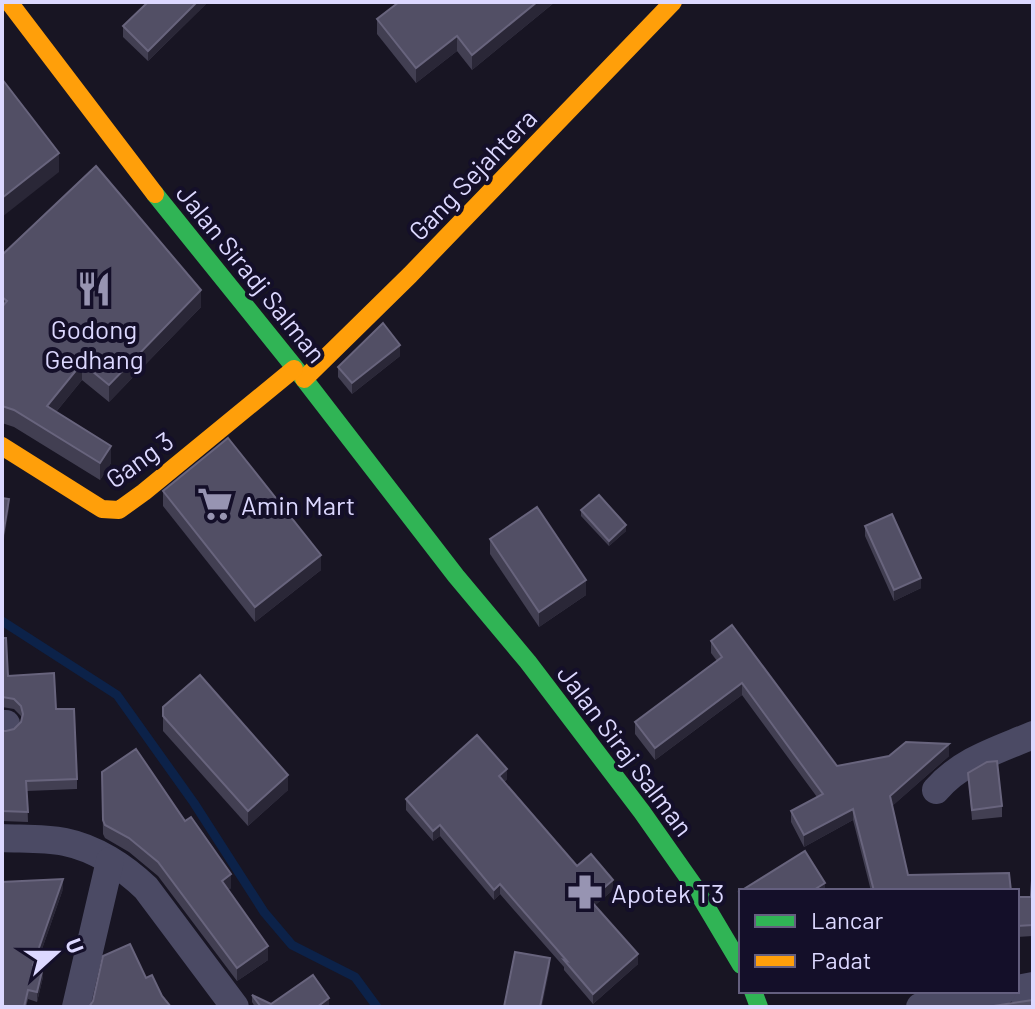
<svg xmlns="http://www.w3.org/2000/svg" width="1035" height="1009" font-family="Barlow,sans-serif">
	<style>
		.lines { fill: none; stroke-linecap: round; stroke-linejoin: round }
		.stream { stroke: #0c2249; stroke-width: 9 }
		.street { stroke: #4b4a64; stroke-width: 28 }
		.fast { stroke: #30b455; stroke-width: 18 }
		.slow { stroke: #ff9f0a; stroke-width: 18 }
		.wall { fill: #423f52 }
		.shaded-wall { fill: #2a2737 }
		.building { fill: #524f65; stroke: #68647d; stroke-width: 2 }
		.labels { text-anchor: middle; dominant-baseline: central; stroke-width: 8; stroke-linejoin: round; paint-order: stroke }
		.street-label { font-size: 26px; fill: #dcd8ff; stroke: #140f29 }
		.poi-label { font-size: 26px; fill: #dcd8ff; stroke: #140f29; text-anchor: start }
	</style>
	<rect width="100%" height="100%" fill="#181523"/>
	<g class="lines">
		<path class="stream" d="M2 621 117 695 194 803 264 912 292 945 355 977 377 1007"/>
		<g class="street">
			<path d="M2 724H6"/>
			<path d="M936 790C962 760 998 750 1033 735"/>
			<path d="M2 838C23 839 44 838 65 842 95 848 124 867 146 888L235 1007"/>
			<path d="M1017 989 1033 986"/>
			<path d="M76 1007 110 861"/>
			<path d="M920 1007 1002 991"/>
		</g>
		<g class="fast">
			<path d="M155 194 304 379 456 576 528 662 642 812 694 886 741 965"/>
			<path d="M753 991 759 1007"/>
		</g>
		<g class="slow">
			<path d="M9 2 155 194"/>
			<path d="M304 379 410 275 673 2"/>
			<path d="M2 446 102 509 119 510 144 492 294 369"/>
		</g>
	</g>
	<g class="wall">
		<path d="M148 2H208L148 61 123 37V26Z"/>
		<path d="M555 2 472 70 457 51 416 83 377 34V19Z"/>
		<path d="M2 255 201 307 109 402 82 380 56 412 111 463 100 480 14 427 2 423Z"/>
		<path d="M400 356 352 394 338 377V367Z"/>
		<path d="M163 491 321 570 255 622 163 506Z"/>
		<path d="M581 510 626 531 609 546 581 516Z"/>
		<path d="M865 526 921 588 894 601 865 536Z"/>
		<path d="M490 539 586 595 539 627 490 554Z"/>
		<path d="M2 638 8 676 56 709 77 779V789L27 791 28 822 2 821V731H6L14 729 21 722 22 719 21 716 14 709 2 707Z"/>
		<path d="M711 641 837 766 949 756 892 806 908 875 1011 891H871L853 820 804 847 791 822V811L817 797 742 695 655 760 635 734V722L717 661 711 653Z"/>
		<path d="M163 707 288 790 248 826 163 731Z"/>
		<path d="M102 772 231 888 228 890 268 960 237 981 158 876 129 852 105 838 103 834Z"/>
		<path d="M968 773 1002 806V817L972 820Z"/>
		<path d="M507 779 504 782 577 866 613 890 595 905 638 964 593 1004 564 970V967L500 894 494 900 440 836 433 841 406 810V799Z"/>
		<path d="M1033 864V936L1017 937V897H1031Z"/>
		<path d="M63 889 36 966 43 977 37 1002 28 999 26 1007H2Z"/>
		<path d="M252 995 271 1004 329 1006 327 1007H255L252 1002Z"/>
	</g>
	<g class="shaded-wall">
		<path d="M197 2H208L148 61V51Z"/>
		<path d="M537 2H555L472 70V55Z"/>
		<path d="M457 36V51L416 83V68Z"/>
		<path d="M59 153V172L2 217V198Z"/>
		<path d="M201 290V307L109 402V385Z"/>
		<path d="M400 345V356L352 394V383Z"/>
		<path d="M82 363V380L47 423V406Z"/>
		<path d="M111 446V463L100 480V463Z"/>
		<path d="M9 499V509L2 552V541Z"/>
		<path d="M626 525V531L609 546V541Z"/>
		<path d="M321 555V570L255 622V607Z"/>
		<path d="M921 578V588L894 601V590Z"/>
		<path d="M586 580V595L539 627V612Z"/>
		<path d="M742 683V695L655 760V748Z"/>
		<path d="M949 744V756L890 808V796Z"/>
		<path d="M507 769V779L499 786V776Z"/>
		<path d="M288 775V790L248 826V811Z"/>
		<path d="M853 809V820L804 847V835Z"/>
		<path d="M440 825V836L433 841V831Z"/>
		<path d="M231 874V888L222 895V881Z"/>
		<path d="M63 879V889L33 975V965Z"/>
		<path d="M613 880V890L590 910V900Z"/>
		<path d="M825 883V891H812Z"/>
		<path d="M500 884V894L494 900V890Z"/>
		<path d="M268 946V960L237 981V968Z"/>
		<path d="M638 954V964L593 1004V994Z"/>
		<path d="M550 958V967L542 1007H540Z"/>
		<path d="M43 967V977L37 1002V992Z"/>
		<path d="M329 998V1006L327 1007H317Z"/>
	</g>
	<g class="building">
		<path d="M148 2H197L148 51 123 26Z"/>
		<path d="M399 2H537L472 55 457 36 416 68 377 19Z"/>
		<path d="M2 79 59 153 2 198Z"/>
		<path d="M96 166 201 290 109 385 82 363 47 406 111 446 100 463 14 410 2 406V307L7 301 2 297V255Z"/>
		<path d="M383 323 400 345 352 383 338 367Z"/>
		<path d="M228 438 321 555 255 607 163 491Z"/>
		<path d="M599 495 626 525 609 541 581 510Z"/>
		<path d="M2 498 9 499 2 541Z"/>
		<path d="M537 507 586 580 539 612 490 539Z"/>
		<path d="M892 514 921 578 894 590 865 526Z"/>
		<path d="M732 625 837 766 889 756 906 742 949 744 890 796 908 875 1009 873 1011 891H874L853 809 804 835 791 811 823 794 742 683 655 748 635 722 722 657 711 641Z"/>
		<path d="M2 638H6L8 676 54 673 56 709H74L77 779 26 781 28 812 2 811V731H6L14 729 21 722 23 714 21 706 14 699 2 697Z"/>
		<path d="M200 675 288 775 248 811 163 716V707Z"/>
		<path d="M477 735 507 769 499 776 577 866 591 854 613 880 590 900 638 954 593 994 564 960 567 961 500 884 494 890 440 825 433 831 406 799Z"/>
		<path d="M136 749 185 821 191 817 231 874 222 881 268 946 237 968 158 862 129 838 105 825 103 820 102 772Z"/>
		<path d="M997 761 1002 806 972 810 968 773 987 762Z"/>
		<path d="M805 851 825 883 812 891H741V895L739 892Z"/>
		<path d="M1033 864V925L1017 926V897H1031Z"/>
		<path d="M63 879 33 965 43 967 37 992 28 990 24 1007H2V882Z"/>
		<path d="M130 944 146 978 152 975 162 996 171 1007H89L93 1001 103 956Z"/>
		<path d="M515 952 550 958 540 1007H504Z"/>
		<path d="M313 975 329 998 317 1007H261L252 995 271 1004Z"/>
		<path d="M1033 1000V1007H987Z"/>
	</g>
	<defs>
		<g id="restaurant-bare" transform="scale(2.76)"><path d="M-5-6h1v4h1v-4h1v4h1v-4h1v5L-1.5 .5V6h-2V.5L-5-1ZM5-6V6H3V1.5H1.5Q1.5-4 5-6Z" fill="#9794b2" stroke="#140f29" stroke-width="2.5" paint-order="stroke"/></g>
		<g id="supermarket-bare" transform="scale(2.76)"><path d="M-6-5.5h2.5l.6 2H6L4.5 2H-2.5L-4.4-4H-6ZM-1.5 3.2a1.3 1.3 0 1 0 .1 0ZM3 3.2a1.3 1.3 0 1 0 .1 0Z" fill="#9794b2" stroke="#140f29" stroke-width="2.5" paint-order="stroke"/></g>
		<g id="pharmacy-bare" transform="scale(2.76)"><path d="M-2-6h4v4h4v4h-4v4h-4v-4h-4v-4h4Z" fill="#9794b2" stroke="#140f29" stroke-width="2.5" paint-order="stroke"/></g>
	</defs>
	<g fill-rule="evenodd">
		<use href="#restaurant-bare" x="94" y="289"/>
		<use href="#supermarket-bare" x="215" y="504"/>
		<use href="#pharmacy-bare" x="585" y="892"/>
	</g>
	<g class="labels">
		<g class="street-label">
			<text transform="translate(472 174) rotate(-46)">Gang Sejahtera</text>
			<text transform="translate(252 273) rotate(51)">Jalan Siradj Salman</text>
			<text transform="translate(139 459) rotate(-36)">Gang 3</text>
			<text transform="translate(626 750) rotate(53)">Jalan Siraj Salman</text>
		</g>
		<g class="poi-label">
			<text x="94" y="328" text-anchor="middle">Godong<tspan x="94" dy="30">Gedhang</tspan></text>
			<text x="241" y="504">Amin Mart</text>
			<text x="611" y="892">Apotek T3</text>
		</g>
	</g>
	<rect width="1035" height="1009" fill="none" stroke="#dcd8ff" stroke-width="8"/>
	<rect x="739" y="889" width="280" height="104" fill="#140f29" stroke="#645f7f" stroke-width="2"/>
	<rect x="755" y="915" width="40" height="12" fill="#30b455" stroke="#645f7f" stroke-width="2"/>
	<text x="811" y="929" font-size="24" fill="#dcd8ff">Lancar</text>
	<rect x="755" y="955" width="40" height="12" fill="#ff9f0a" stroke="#645f7f" stroke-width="2"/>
	<text x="811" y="969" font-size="24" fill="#dcd8ff">Padat</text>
	<g transform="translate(56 953) rotate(69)" stroke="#140f29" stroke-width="6" paint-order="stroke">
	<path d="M0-6L14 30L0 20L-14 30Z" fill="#dcd8ff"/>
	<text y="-12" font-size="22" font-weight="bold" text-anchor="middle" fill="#dcd8ff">U</text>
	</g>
</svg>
